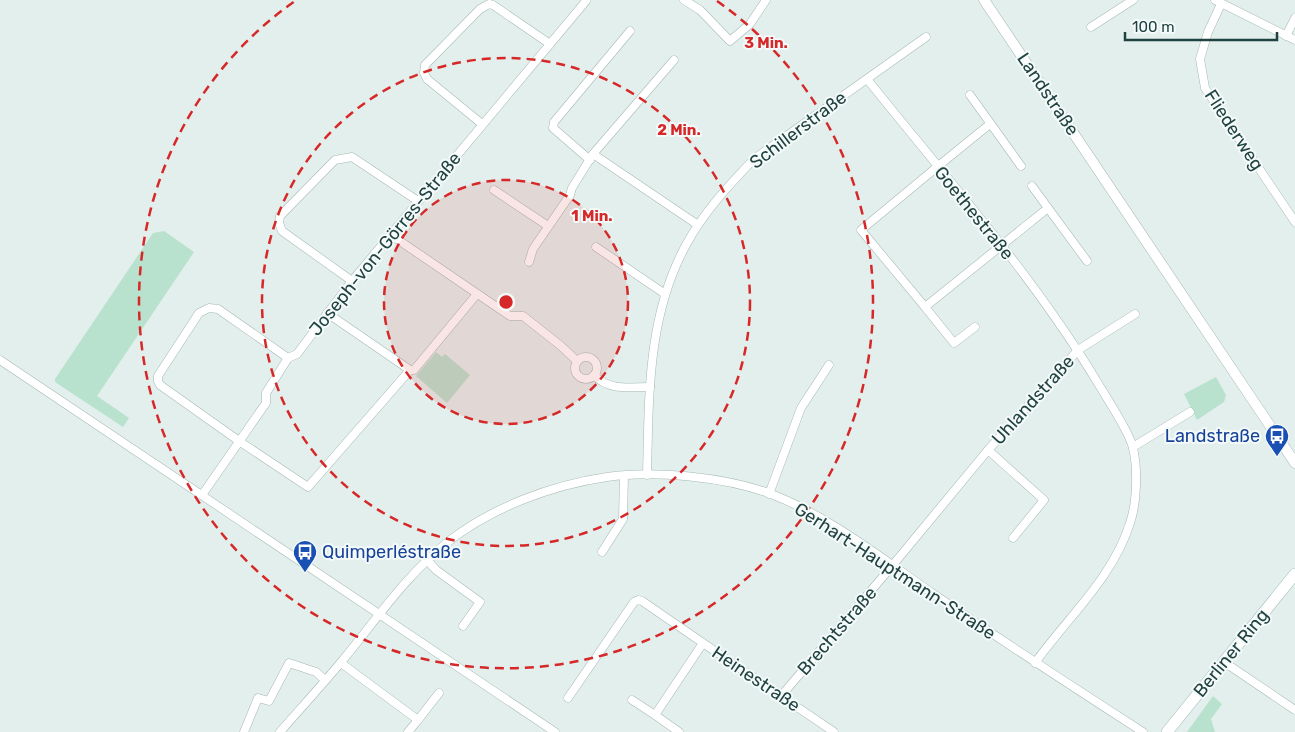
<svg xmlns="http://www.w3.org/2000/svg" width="1295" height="732" font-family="Rubik,sans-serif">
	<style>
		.green { fill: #b9e2ce }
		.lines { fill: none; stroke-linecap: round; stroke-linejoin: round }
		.minor-casing { stroke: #a5b8b5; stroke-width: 9 }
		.tertiary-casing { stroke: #a5b8b5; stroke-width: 11 }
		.secondary-casing { stroke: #a0bcb9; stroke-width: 12 }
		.minor { stroke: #fff; stroke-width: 8 }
		.tertiary { stroke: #fff; stroke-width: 10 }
		.secondary { stroke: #fff; stroke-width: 11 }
		.ring { fill: none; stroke: #d62828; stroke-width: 2.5; stroke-dasharray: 9 6 }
		.labels { text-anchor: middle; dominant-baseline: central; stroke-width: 4; stroke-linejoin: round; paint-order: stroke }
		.street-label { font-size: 18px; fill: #204341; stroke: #f4faf9 }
		.transit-label { font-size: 18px; fill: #164399; stroke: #f4faf9; text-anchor: end }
		.centre { fill: #d62828; stroke: #f4faf9; stroke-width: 2.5 }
		.ring-label { font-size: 15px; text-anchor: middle; font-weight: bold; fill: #d62828; stroke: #f4faf9; stroke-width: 4; stroke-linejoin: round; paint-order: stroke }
	</style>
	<rect width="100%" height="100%" fill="#e3efec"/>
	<g class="green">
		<path d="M164 231 194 252 97 396 129 418 123 427 55 382V379L153 233Z"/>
		<path d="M436 352 442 357 445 354 470 375 447 403 416 376Z"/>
		<path d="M1216 377 1226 395 1224 402 1197 420 1184 394Z"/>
		<path d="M1213 696 1222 704 1211 719 1215 732H1187Z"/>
	</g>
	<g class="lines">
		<g class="minor-casing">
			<g id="minor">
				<path d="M684 0 700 10 730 41 750 24 766 0"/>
				<path d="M1215 0 1295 40"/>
				<path d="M1221 4 1208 32 1200 59 1205 88 1295 222"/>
				<path d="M1091 27 1133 0"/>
				<path d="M1286 36 1295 18"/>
				<path d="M867 79C947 179 1033 275 1099 385 1108 400 1130 433 1133 448 1138 469 1137 503 1130 523 1113 578 1067 618 1035 663"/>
				<path d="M970 95 1021 166"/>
				<path d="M482 124 427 79 424 73 425 65 480 9 489 4 493 5 550 44"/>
				<path d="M990 124 937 167 861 230 925 307 1048 208 1032 186"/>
				<path d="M593 154 674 60"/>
				<path d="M590 160 553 128 554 122 630 31"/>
				<path d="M494 190 548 226"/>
				<path d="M1048 208 1087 261"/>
				<path d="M391 235 510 316H523L561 346 577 361"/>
				<path d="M596 247 665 294"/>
				<path d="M529 262 533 249 570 195 572 188 593 154 698 225"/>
				<path d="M352 281 282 231 279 223 280 216 335 160 352 157 418 201"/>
				<path d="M925 307 954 343 975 327"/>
				<path d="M327 313 410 370H414L477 294"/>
				<circle cx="586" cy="368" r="11"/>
				<path d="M288 358 218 309 209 308 199 313 158 376V381L160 385 239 441 308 487 410 370"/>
				<path d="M0 360 555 732"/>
				<path d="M594 375C609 391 629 387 650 387"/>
				<path d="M1133 447 1190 412"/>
				<path d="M988 450 1044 500 1013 538"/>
				<path d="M647 475C649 397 647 316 686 245 703 213 729 185 754 159L926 37"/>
				<path d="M769 494 801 408 829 365"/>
				<path d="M202 495 266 403V393L288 358 297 354 352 281 586 1"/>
				<path d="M602 552 623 519 624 476"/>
				<path d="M427 560 436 570 480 602 463 626"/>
				<path d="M703 643 834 732"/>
				<path d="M1224 662 1295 710"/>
				<path d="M341 663 418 720 408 732"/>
				<path d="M781 696 892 566 988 450 1078 350 1135 314"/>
				<path d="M568 698 634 602 638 600 642 601 703 643 655 715 679 732"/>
				<path d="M632 700 655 715"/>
				<path d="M418 720 439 693"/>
				<path d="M244 732 258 698 269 701 289 663 316 672 325 680"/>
				<path d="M280 732C301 708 322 685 342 661 376 620 406 575 449 541 493 507 552 485 607 477 654 470 726 477 771 494 829 516 884 560 935 595 1004 642 1073 687 1143 732"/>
			</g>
		</g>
		<g class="tertiary-casing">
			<path id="tertiary" d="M984 0 1295 463"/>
		</g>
		<g class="secondary-casing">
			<path id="secondary" d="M1167 732 1295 574"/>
		</g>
		<use href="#minor" class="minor"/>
		<use href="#tertiary" class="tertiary"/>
		<use href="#secondary" class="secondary"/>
	</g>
	<circle cx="506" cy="302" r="122" fill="#d62828" fill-opacity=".12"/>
	<g class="ring">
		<circle cx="506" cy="302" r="122"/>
		<circle cx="506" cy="302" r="244"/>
		<path d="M717 1A367 367 0 1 1 295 1"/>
	</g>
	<defs>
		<g id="bus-pin" transform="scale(1.25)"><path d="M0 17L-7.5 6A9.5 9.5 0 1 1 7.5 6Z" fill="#1a4fb4" stroke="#f4faf9"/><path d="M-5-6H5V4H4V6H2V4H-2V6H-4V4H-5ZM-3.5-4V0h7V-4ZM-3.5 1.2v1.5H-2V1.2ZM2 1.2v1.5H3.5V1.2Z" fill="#fff"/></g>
	</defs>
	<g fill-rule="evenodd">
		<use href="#bus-pin" x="1277" y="436"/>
		<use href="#bus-pin" x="305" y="552"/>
	</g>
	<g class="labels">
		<g class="street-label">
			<text transform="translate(1048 94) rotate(56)">Landstraße</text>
			<text transform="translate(798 130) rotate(-37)">Schillerstraße</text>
			<text transform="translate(1234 130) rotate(57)">Fliederweg</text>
			<text transform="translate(974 213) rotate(51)">Goethestraße</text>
			<text transform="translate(385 244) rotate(-51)">Joseph-von-Görres-Straße</text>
			<text transform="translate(1033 400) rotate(-48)">Uhlandstraße</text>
			<text transform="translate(895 571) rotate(33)">Gerhart-Hauptmann-Straße</text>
			<text transform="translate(837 631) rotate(-49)">Brechtstraße</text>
			<text transform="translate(1231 653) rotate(-51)">Berliner Ring</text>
			<text transform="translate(756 679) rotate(34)">Heinestraße</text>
		</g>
		<g class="transit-label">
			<text x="1260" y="436">Landstraße</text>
			<text x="322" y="552" text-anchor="start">Quimperléstraße</text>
		</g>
	</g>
	<circle cx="506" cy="302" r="8" class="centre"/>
	<g class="ring-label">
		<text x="766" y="48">3 Min.</text>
		<text x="679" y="135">2 Min.</text>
		<text x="592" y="221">1 Min.</text>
	</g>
	<path d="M1125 32v8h152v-8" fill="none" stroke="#204341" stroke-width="2.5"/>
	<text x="1132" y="32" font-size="15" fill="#204341" stroke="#f4faf9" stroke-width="4" paint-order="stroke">100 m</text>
</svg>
